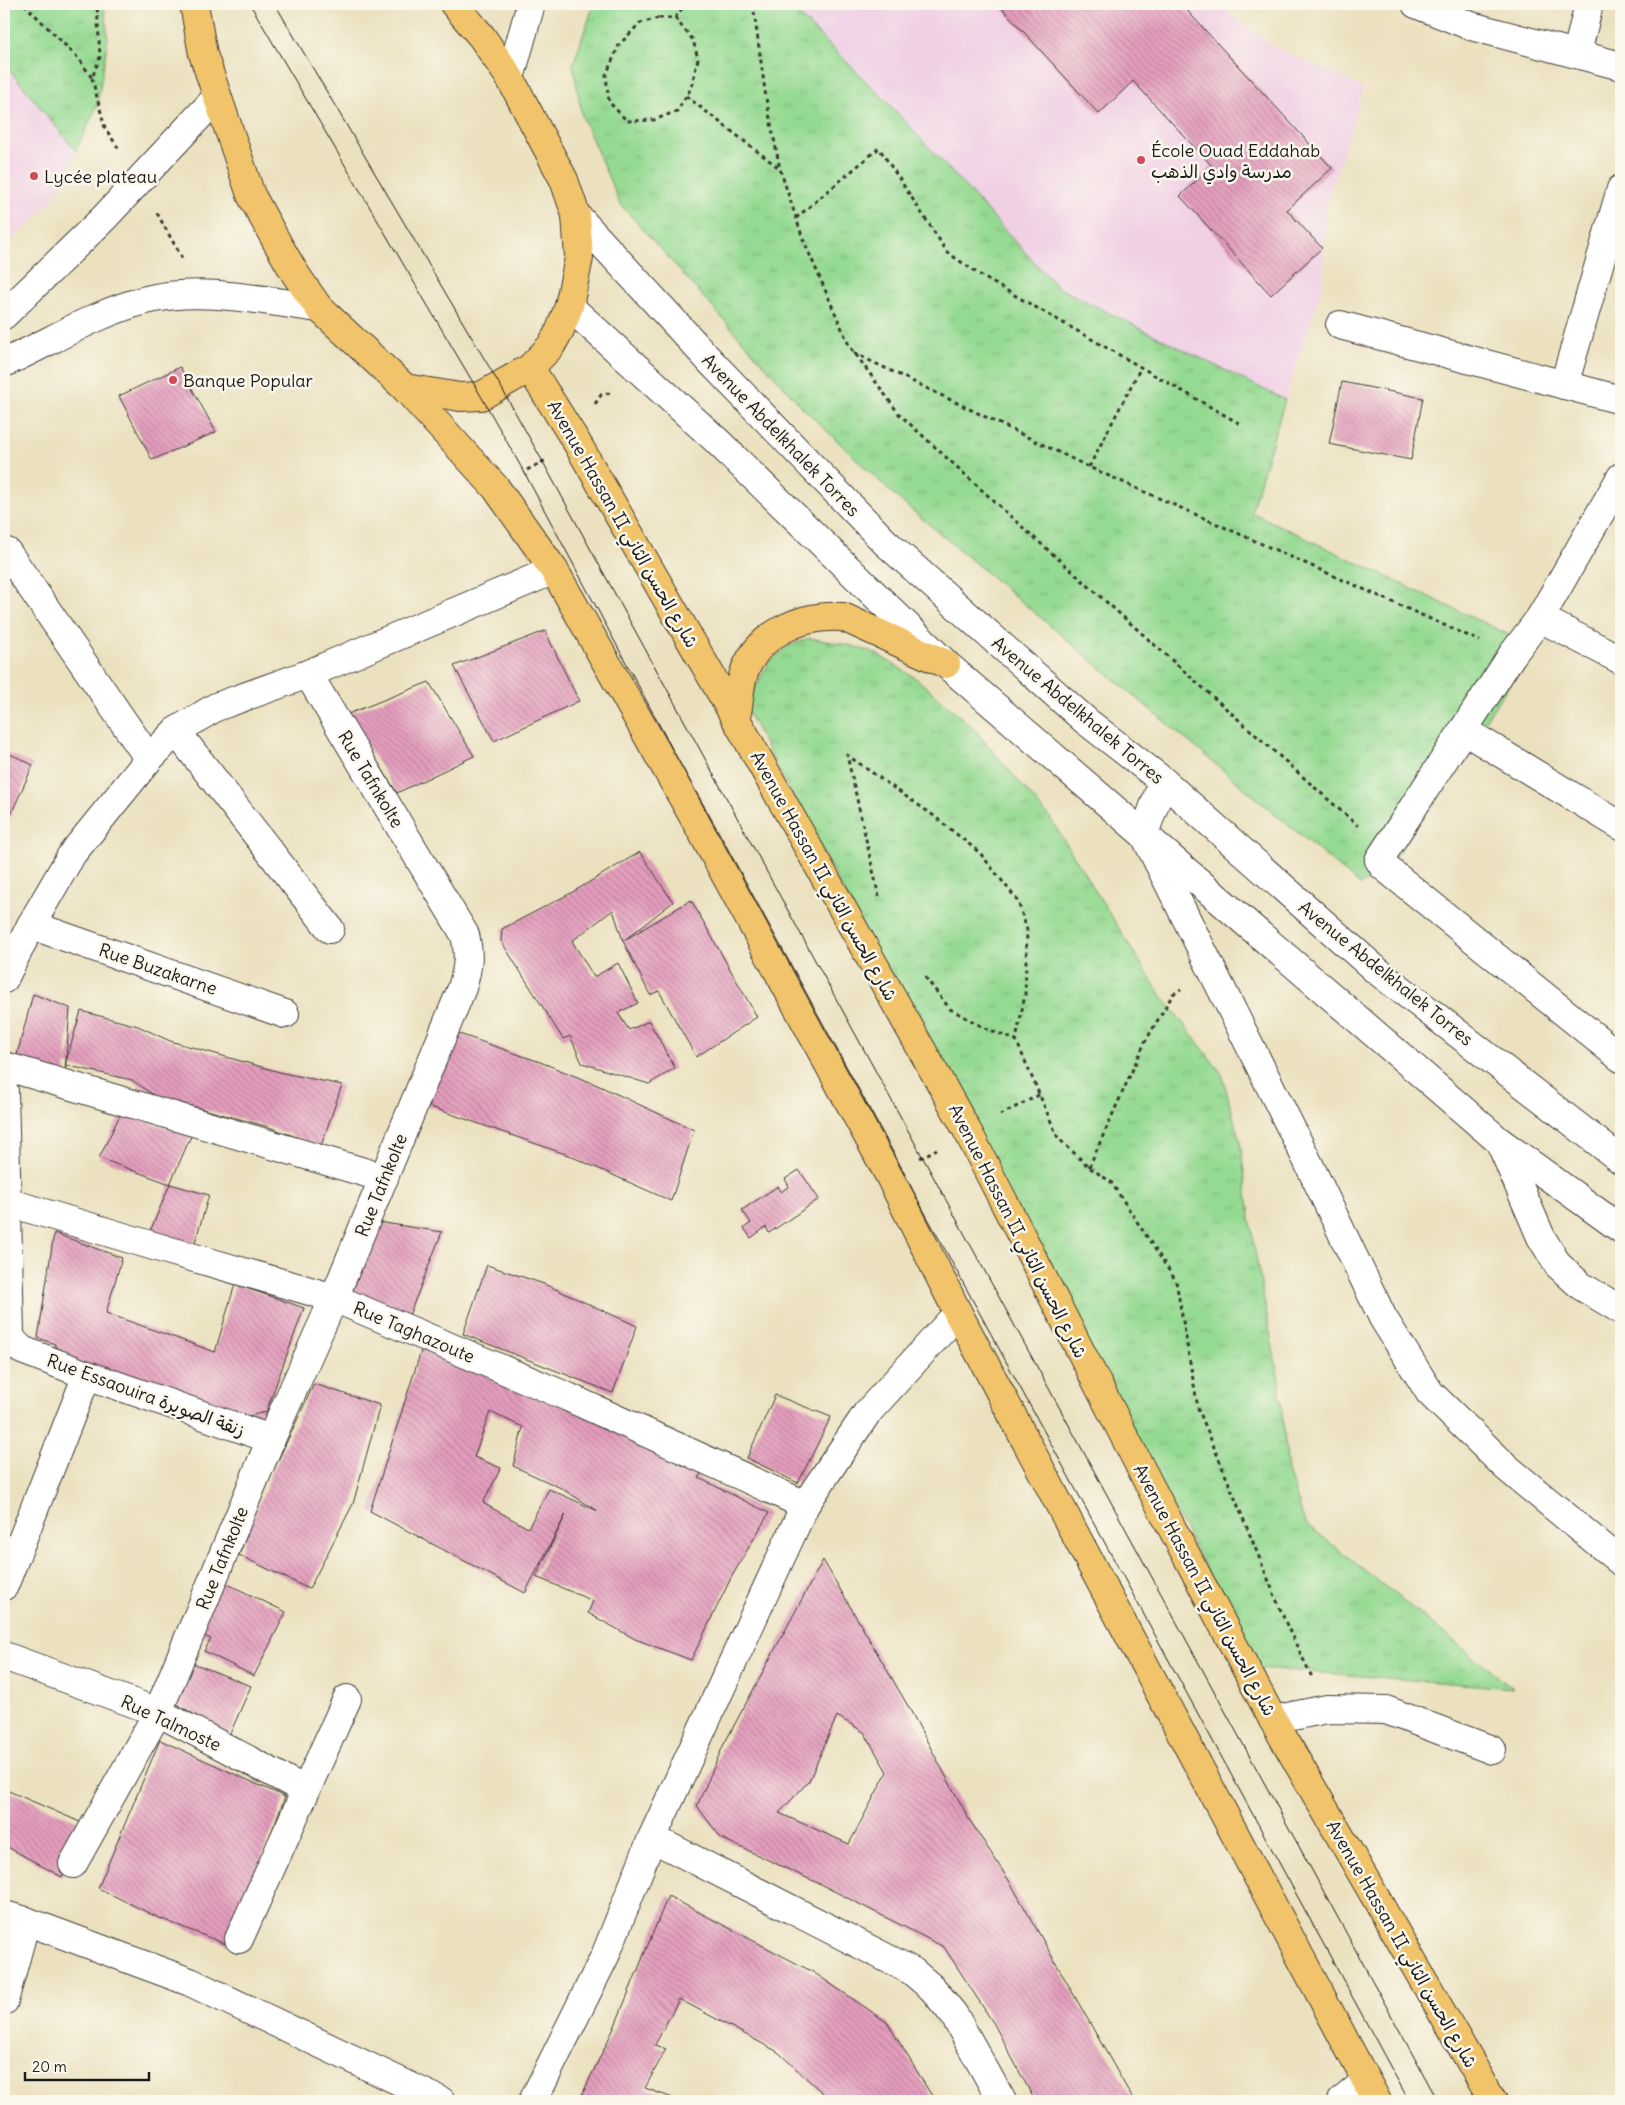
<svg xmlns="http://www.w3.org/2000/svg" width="1625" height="2105" font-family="Delius,'Playpen Sans Arabic',sans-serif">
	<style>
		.built { fill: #f0d0e5 }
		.grass { fill: url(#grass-tufts); stroke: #587b57 }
		.building { fill: url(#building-back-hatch); fill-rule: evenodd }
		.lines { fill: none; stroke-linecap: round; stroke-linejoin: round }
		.minor-casing { stroke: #3b3a34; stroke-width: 30 }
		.highway-casing { stroke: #3b3a34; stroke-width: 30 }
		.path { stroke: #3b3a34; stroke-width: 3; stroke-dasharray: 4 4; stroke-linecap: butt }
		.minor { stroke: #fff; stroke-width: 28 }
		.highway { stroke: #f1c36a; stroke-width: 28 }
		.tram { stroke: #1c1c1c; stroke-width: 1 }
		.poi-dot { fill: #d1495b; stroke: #fbf7ec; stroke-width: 2 }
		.labels { text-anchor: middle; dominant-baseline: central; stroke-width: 5; stroke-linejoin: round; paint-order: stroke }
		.poi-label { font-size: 18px; fill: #1c1c1c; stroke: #fbf7ec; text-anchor: start }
		.street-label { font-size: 18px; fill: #1c1c1c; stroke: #fbf7ec }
	</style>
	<defs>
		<pattern id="grass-tufts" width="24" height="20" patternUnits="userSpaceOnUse" patternTransform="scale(1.25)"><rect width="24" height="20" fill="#95da92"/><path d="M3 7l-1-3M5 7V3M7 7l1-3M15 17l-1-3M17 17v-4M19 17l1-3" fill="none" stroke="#80ba7d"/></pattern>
		<pattern id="building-back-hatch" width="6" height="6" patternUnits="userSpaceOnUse" patternTransform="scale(1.25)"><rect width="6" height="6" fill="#e49ebd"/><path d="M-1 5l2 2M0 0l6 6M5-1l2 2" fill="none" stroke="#b88099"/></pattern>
	</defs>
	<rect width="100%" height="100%" fill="#fbf7ec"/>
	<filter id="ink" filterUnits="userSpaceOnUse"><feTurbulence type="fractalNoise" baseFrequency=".02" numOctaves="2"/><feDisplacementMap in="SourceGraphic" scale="10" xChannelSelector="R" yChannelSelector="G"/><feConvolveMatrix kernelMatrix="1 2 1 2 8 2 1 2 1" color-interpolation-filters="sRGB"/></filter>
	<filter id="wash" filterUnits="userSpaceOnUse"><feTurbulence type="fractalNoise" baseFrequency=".0096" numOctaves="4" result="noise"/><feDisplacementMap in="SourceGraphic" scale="20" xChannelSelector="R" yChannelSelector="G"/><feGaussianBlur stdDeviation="1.12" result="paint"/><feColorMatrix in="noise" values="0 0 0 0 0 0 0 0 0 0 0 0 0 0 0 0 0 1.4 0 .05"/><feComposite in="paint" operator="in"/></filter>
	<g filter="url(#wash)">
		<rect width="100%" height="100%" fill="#ebe1bf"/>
		<g class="built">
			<path d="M788 4H1217L1274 47 1364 88 1326 204 1323 283 1285 400 1057 287 893 108Z"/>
			<path d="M4 63 76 151 52 201 4 247Z"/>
		</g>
		<g class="grass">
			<path d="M4 4H104L108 39 97 106 76 151 4 63Z"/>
			<path d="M594 4H788L893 108 1057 287 1285 400 1251 512 1509 635 1512 680 1384 874 1360 885 895 496 803 408 620 204 582 116 573 64Z"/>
			<path d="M809 638 849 645 875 653 917 679 973 728 1050 818 1156 988 1222 1074 1240 1142 1254 1246 1279 1381 1288 1471 1305 1523 1513 1688 1259 1668 745 707 769 662 789 646Z"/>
		</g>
		<g id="blocks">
			<g class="building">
				<path d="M998 4H1181L1332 168 1287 210 1322 248 1271 295 1180 196 1212 166 1133 81 1099 114Z"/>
				<path d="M180 367 216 432 152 460 119 396Z"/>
				<path d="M1342 382 1423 398 1411 460 1329 444Z"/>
				<path d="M545 631 579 701 494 741 454 666Z"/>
				<path d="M429 682 474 756 397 793 348 714Z"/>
				<path d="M4 751 33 765 4 830Z"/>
				<path d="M640 852 673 902 623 941 691 900 757 1017 696 1057 659 991 650 995 623 941 613 910 572 941 594 977 618 963 638 1003 618 1013 629 1030 649 1021 675 1068 649 1084 582 1063 570 1036 563 1039 501 941 502 929 571 893Z"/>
				<path d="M33 994 70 1008 65 1074 15 1062Z"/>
				<path d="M81 1011 138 1026 170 1041 283 1073 342 1085 321 1146 269 1127 155 1096 132 1080 65 1065Z"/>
				<path d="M445 1029 540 1062 595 1084 694 1130 671 1201 568 1155 425 1105Z"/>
				<path d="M121 1113 191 1136 170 1184 99 1158Z"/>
				<path d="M799 1170 819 1199 769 1233 766 1227 751 1238 744 1228 751 1223 742 1210 778 1186 781 1192 789 1186 785 1179Z"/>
				<path d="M170 1184 209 1195 193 1249 149 1234Z"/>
				<path d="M378 1222 442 1232 408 1318 351 1296Z"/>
				<path d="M54 1233 122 1258 106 1313 215 1352 235 1284 304 1308 266 1412 244 1417 55 1355V1344L38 1338Z"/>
				<path d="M487 1265 544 1284 637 1326 613 1393 463 1334Z"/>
				<path d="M422 1348 705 1463 699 1478 769 1513 732 1576 691 1660 635 1639 588 1613 593 1601 536 1577 566 1514 525 1593 370 1511ZM490 1412 523 1427 513 1466 561 1488 598 1511 549 1489 528 1528 483 1503 501 1468 474 1457Z"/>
				<path d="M314 1384 380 1405 353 1504 309 1589 239 1555 272 1473Z"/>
				<path d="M775 1395 831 1417 798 1483 747 1458Z"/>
				<path d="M823 1560 908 1706 969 1819 1010 1882 1134 2101H1035L994 2024 944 1947 822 1885 721 1838 697 1806 723 1746ZM837 1716 864 1732 887 1772 849 1844 779 1813 809 1781Z"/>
				<path d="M221 1581 286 1612 254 1676 204 1651 211 1639 199 1634Z"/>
				<path d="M190 1662 251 1686 229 1736 172 1701Z"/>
				<path d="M160 1740 285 1797 228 1945 157 1917 98 1888Z"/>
				<path d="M4 1789 80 1822 62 1877 4 1845Z"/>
				<path d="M668 1896 813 1972 887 2022 932 2096 930 2101H831L778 2052 679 1999 655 2045 666 2049 645 2088 681 2101H579L614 2028Z"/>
			</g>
		</g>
	</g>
	<g filter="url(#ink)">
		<use href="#blocks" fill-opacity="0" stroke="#3b3a34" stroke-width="1"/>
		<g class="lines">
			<g class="minor-casing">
				<g id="minor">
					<path d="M1416 4 1471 26 1621 66"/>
					<path d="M1577 53 1589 4"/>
					<path d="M510 78 531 4"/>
					<path d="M576 215 712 363 885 542 1086 721 1163 781 1376 970 1621 1160"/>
					<path d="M569 306 716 440 946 664 1499 1141 1621 1229"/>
					<path d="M4 315 104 218 217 97"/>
					<path d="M1340 325 1621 400"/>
					<path d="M4 363C51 342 95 313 146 300 202 286 263 301 319 308"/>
					<path d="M1564 385 1621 189"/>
					<path d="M1621 477 1540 618 1512 655 1379 860 1383 866 1621 1058"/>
					<path d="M7 552 149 759"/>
					<path d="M1540 618 1621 660"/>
					<path d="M1463 730 1621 826"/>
					<path d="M176 731 330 929"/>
					<path d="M1163 781 1144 834 1304 1154 1383 1318 1430 1393 1506 1467 1621 1562"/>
					<path d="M31 925 285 1014"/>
					<path d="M4 979 31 925 72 854 149 759 176 731 216 707 308 674 554 570"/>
					<path d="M4 1066 384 1178"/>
					<path d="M4 1091 10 1333 12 1340 22 1350 87 1375 271 1439"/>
					<path d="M1500 1142 1541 1237 1558 1265 1581 1286 1621 1310"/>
					<path d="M7 1202 167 1250 334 1298 568 1397 805 1505"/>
					<path d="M4 1586 87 1375"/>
					<path d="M4 1656 158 1712 305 1790"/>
					<path d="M1273 1720 1327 1709 1386 1710 1492 1750"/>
					<path d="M652 1838 912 1971 933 1989 954 2015 1002 2101"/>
					<path d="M73 1864 158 1712 271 1439 334 1298 462 988C468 968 470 956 465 935L308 674"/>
					<path d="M4 1915 26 1921 190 1982 441 2101"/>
					<path d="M239 1939 347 1699"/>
					<path d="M4 2001 26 1921"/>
					<path d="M533 2101 605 1956 652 1838 805 1505 867 1413 958 1313"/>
					<path d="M1342 2101 1366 2081"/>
				</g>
			</g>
			<g class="highway-casing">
				<g id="highway">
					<path d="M194 4 203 54 251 195 279 246 296 275 319 308 405 388 496 488 554 570 702 832 889 1175 958 1313 1084 1551 1377 2101"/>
					<path d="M530 368 577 443 736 719 968 1132 1153 1492 1273 1720 1493 2101"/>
					<path d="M405 388 460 397 481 396 530 368 551 346 560 330 569 306 579 258 576 215 564 180 510 78 482 37 454 4"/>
					<path d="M736 719C739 705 739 690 743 676 756 634 801 614 843 617L946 664"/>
				</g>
			</g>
			<g class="path">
				<path d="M24 4 79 59 92 78 100 57 97 4"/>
				<path d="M753 4 766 98 780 169 803 239 849 345 899 414 1020 525 1358 826"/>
				<path d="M659 18H675L693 40 698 59 691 88 677 111 654 120 627 121 609 102 606 75 619 45 640 23Z"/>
				<path d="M675 18 685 4"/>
				<path d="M92 78 105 128 119 149"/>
				<path d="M686 96 779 168"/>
				<path d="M157 213 183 260"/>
				<path d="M796 218 879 148 948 253 988 280 1242 425"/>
				<path d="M854 353 1089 467 1480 641"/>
				<path d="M595 404 601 395 610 393"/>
				<path d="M1089 467 1141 367"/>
				<path d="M527 470 546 460"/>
				<path d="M879 897 847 755 934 816 980 853 1018 901 1027 930 1025 995 1016 1040"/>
				<path d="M925 977 950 1009 987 1029 1016 1040 1058 1138 1089 1167 1111 1182 1176 1281 1198 1408 1288 1628 1312 1677"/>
				<path d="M1000 1115 1041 1094"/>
				<path d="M920 1158 937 1149"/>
				<path d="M1089 1167 1145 1042 1173 994 1181 989"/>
			</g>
			<use href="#minor" class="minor"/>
			<use href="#highway" class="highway"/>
			<g class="tram">
				<path d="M250 4 481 396 524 472 676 756 1409 2101"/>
				<path d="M275 4 501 387 543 462 1438 2101"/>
			</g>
		</g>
	</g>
	<g class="poi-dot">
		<circle cx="1141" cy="160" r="5"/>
		<circle cx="34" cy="176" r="5"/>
		<circle cx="173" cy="380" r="5"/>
	</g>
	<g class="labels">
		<g class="poi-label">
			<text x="1151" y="150">École Ouad Eddahab<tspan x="1151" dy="21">مدرسة وادي الذهب</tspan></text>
			<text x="44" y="176">Lycée plateau</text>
			<text x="183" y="380">Banque Popular</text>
		</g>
		<g class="street-label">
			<text transform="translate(781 435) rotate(46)">Avenue Abdelkhalek Torres</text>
			<text transform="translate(623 524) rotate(60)">Avenue Hassan II شارع الحسن الثاني</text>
			<text transform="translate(1078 710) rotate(40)">Avenue Abdelkhalek Torres</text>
			<text transform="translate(371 779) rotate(59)">Rue Tafnkolte</text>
			<text transform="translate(824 876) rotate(61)">Avenue Hassan II شارع الحسن الثاني</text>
			<text transform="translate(158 969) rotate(19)">Rue Buzakarne</text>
			<text transform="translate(1386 973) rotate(39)">Avenue Abdelkhalek Torres</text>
			<text transform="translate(381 1185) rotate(-68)">Rue Tafnkolte</text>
			<text transform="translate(1018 1231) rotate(63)">Avenue Hassan II شارع الحسن الثاني</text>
			<text transform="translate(414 1332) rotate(23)">Rue Taghazoute</text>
			<text transform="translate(146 1395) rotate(20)">Rue Essaouira زنقة الصويرة</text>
			<text transform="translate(222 1558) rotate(-68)">Rue Tafnkolte</text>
			<text transform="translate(1205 1590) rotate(62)">Avenue Hassan II شارع الحسن الثاني</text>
			<text transform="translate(171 1723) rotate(25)">Rue Talmoste</text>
			<text transform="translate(1402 1944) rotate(60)">Avenue Hassan II شارع الحسن الثاني</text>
		</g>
	</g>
	<rect width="1625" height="2105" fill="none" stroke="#fbf7ec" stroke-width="20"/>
	<path d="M25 2072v8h124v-8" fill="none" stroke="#1c1c1c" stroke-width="2.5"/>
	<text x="32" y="2072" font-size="15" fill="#1c1c1c" stroke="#fbf7ec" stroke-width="4" paint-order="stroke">20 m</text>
</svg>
